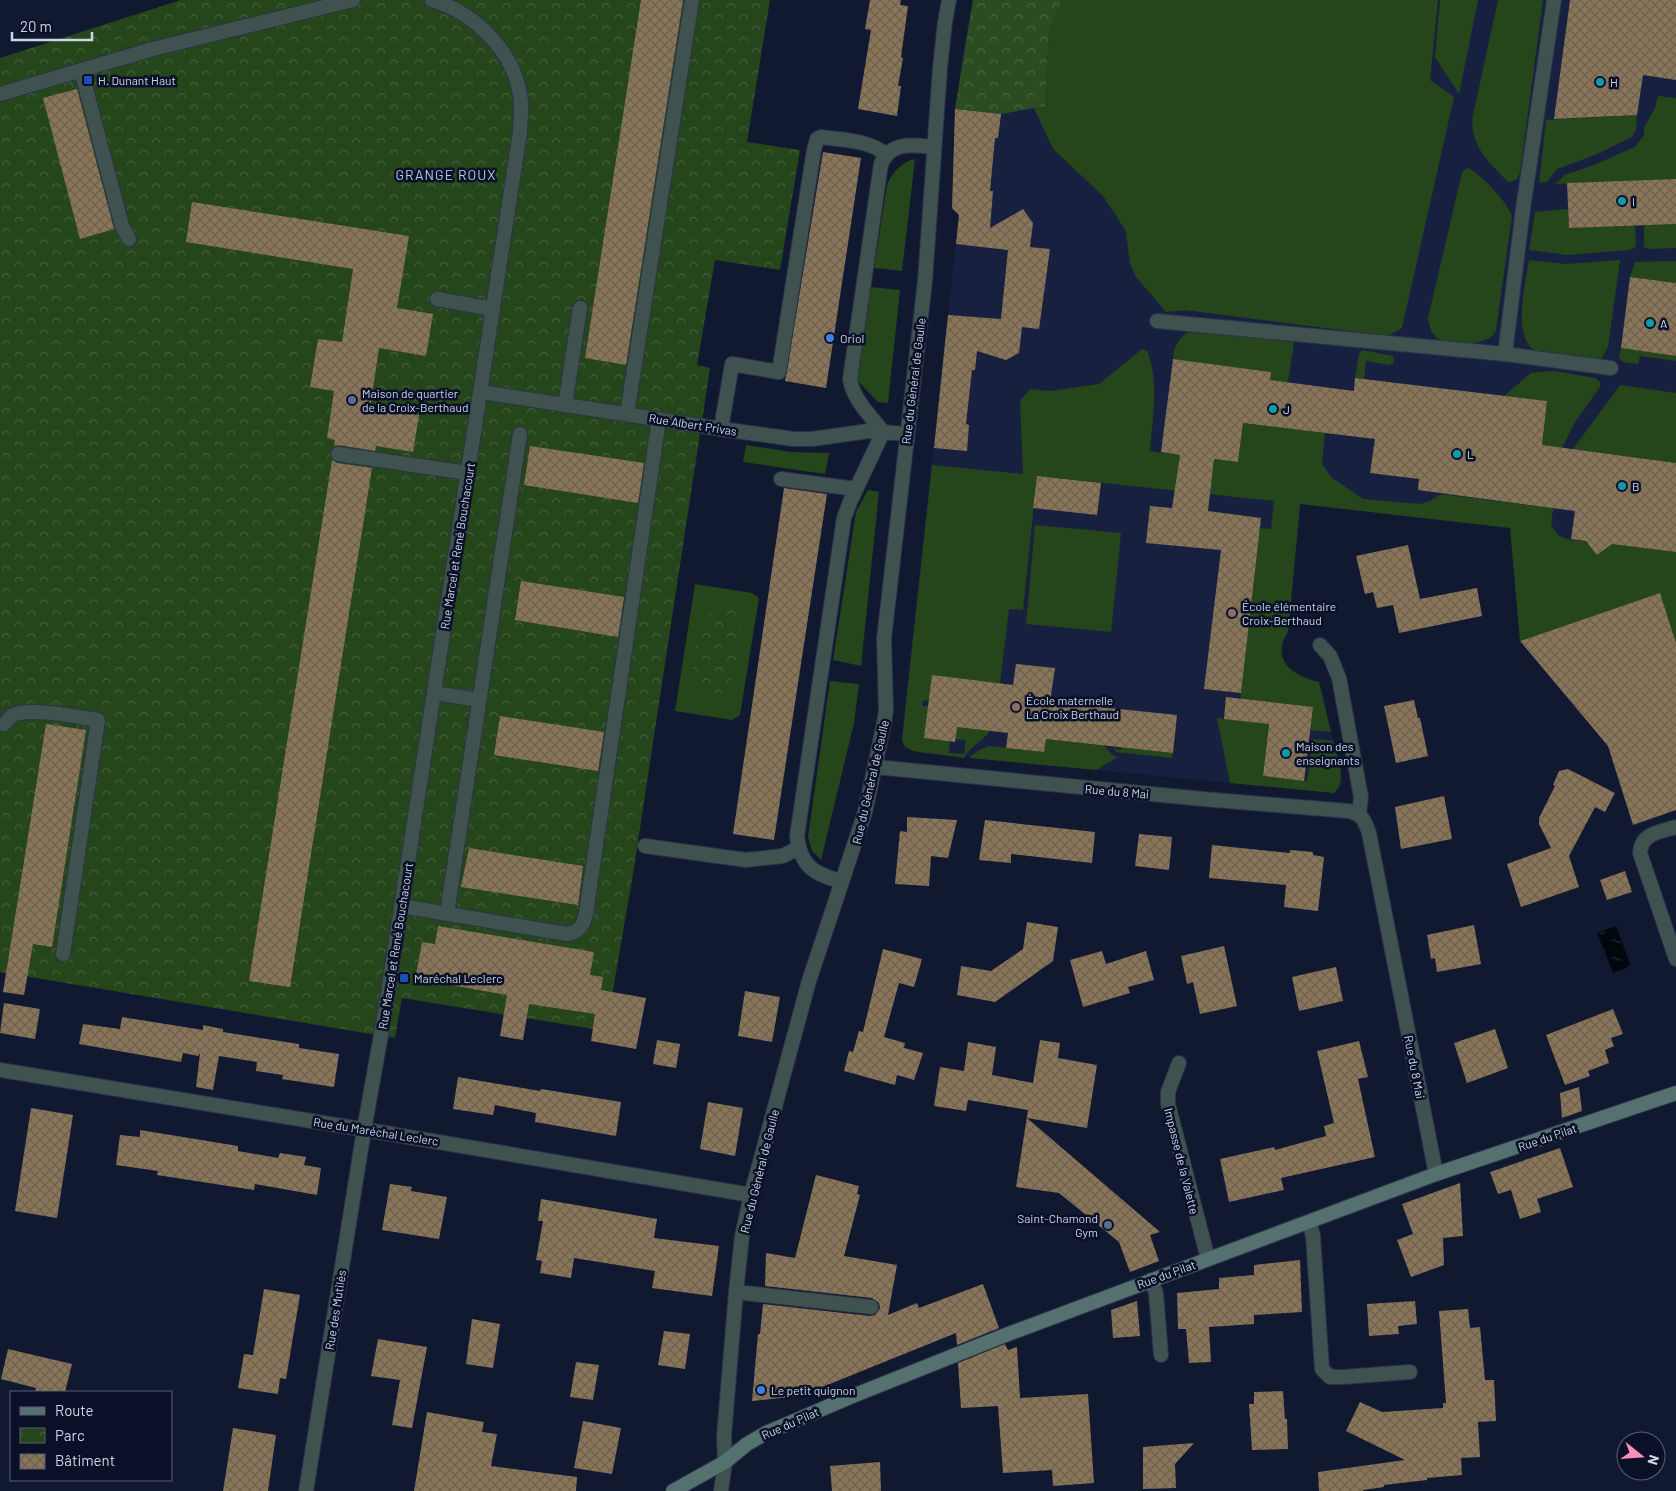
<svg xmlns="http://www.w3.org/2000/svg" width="1676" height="1491" font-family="Barlow,sans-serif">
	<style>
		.built { fill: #17213f }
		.green { fill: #25451b }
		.forest { fill: url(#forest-crowns) }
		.park { fill: url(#park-crowns) }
		.water { fill: url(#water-ripples) }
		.building { fill: url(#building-cross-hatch) }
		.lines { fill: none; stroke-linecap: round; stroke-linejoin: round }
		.service-casing { stroke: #2b334a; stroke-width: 16 }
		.minor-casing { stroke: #2b334a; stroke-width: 16 }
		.tertiary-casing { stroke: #2b334a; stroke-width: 16 }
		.secondary-casing { stroke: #2b334a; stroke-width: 16 }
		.service { stroke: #405250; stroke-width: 14 }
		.minor { stroke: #405250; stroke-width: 14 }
		.tertiary { stroke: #405250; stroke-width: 14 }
		.secondary { stroke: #54716f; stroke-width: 14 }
		.transit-dot { fill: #1a4fb4; stroke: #091027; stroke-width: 2 }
		.culture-dot { fill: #0f9aa8; stroke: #091027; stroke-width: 2 }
		.shop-dot { fill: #3f7fe0; stroke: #091027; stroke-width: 2 }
		.service-dot { fill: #5c6f8a; stroke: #091027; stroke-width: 2 }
		.education-dot { fill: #8d6e63; stroke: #091027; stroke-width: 2 }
		.labels { text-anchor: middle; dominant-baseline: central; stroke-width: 5; stroke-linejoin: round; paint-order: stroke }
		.poi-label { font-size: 12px; fill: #ced5e6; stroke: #091027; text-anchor: start }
		.street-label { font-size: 12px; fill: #ced5e6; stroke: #091027 }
		.neighbourhood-label { font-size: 14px; letter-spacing: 1px; fill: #bcc9ea; stroke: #091027 }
	</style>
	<defs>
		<pattern id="forest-crowns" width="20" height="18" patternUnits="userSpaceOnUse" patternTransform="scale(1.25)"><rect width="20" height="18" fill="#2b4c20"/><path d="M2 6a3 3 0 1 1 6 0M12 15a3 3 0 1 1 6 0" fill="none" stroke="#496540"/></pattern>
		<pattern id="park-crowns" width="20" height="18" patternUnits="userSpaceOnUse" patternTransform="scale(1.25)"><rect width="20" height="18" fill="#25451b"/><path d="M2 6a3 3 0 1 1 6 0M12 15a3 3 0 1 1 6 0" fill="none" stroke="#435f3c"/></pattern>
		<pattern id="water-ripples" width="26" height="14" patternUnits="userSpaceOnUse" patternTransform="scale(1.25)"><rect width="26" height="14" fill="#00070d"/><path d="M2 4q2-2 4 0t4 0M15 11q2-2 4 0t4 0" fill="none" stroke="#242a30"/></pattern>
		<pattern id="building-cross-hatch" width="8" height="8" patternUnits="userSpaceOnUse" patternTransform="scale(1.25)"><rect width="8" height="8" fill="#8a7559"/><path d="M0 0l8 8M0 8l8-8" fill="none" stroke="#6c6051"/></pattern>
	</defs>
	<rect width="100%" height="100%" fill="#111931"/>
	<path class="built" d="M973 0H1676V643L1660 593 1520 641 1510 528 1301 504 1288 632 1283 639 1282 658 1287 666 1294 672 1303 678 1319 682 1321 687 1342 781 1340 788 1334 793 921 753 913 751 905 747 902 740 905 704 959 215 952 208 955 109 965 40Z"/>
	<g class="green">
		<path d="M1062 0H1438L1430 80 1454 97 1402 328 1388 336 1185 310 1166 312 1136 277 1130 264 1126 232 1117 217 1103 196 1053 149 1034 108 1045 105 1049 31Z"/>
		<path d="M1440 0H1478L1459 94 1435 57Z"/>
		<path d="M1498 0H1543L1520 173 1517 179 1510 182 1507 181C1489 162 1468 144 1473 115Z"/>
		<path d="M1658 96 1676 98V179L1555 184 1565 175 1591 166 1635 147 1644 135V128L1655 108Z"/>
		<path d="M1637 115 1636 130 1632 137 1595 155 1557 169 1547 182 1539 183 1546 120Z"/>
		<path d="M915 159 902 271 874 268 887 185C892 173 901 162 915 159Z"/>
		<path d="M1468 168C1479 172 1509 204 1512 216L1496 330C1496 331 1493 335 1492 336 1481 346 1444 347 1435 336 1430 331 1429 324 1428 318L1461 177 1463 171Z"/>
		<path d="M1568 209 1569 228 1635 225 1636 245 1634 248 1629 250 1567 255 1529 250 1535 212Z"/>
		<path d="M1676 224V248L1649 249 1644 247V225Z"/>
		<path d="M1529 260 1566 264 1620 260 1608 347 1602 358 1598 360C1580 357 1559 357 1541 353 1509 345 1526 282 1529 260Z"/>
		<path d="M1676 261V283L1630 277 1635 262Z"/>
		<path d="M871 287 900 290 888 403 878 402 857 380Z"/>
		<path d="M1190 331H1199L1294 342 1288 383 1270 380 1271 372 1173 359C1174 346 1178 338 1190 331Z"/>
		<path d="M1621 348 1676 356V361L1640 356 1638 364 1624 362 1619 358Z"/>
		<path d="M1142 349 1147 351C1160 382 1152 419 1150 451L1180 455 1178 470 1212 474 1214 459 1238 462 1243 423 1325 433 1322 464 1331 477 1363 499 1420 504 1430 501 1441 494 1535 506 1547 401 1504 396 1531 373 1554 371 1595 378 1600 382V387L1575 422 1562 448 1551 524C1559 543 1573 539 1591 542V547L1597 555 1605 549V543L1676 552V643L1660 593 1520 641 1510 528 1300 504 1288 632C1269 661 1295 676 1319 682L1331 732 1310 730 1313 707 1271 702 1263 776 1307 781 1313 739 1333 741C1337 757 1348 780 1334 793L1230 783 1217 718 1238 720 1259 528 1271 529 1274 501 1037 476 1023 610 1009 609 999 691 923 701 922 706H929L925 738 950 741 949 753 964 754 966 740 955 739 956 727 995 721C988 741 974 741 964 758L913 751 905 747 902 740 932 465 1023 474 1020 401 1030 389 1050 391 1099 384Z"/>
		<path d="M1362 350 1393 356 1394 363 1389 365 1366 361 1364 379 1355 378 1359 354Z"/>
		<path d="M1620 385 1676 393V463L1573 449Z"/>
		<path d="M746 445 791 452 829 453 825 474 743 462Z"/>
		<path d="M868 490 879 492 861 666 833 660 856 512Z"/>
		<path d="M1035 525 1121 533 1111 632 1026 624Z"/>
		<path d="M695 584 752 593 759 598 740 715 732 720 675 711Z"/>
		<path d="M830 681 859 684 854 723 821 860 812 851 808 837Z"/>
		<path d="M1046 739 1104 745 1112 755 1118 757 1096 770 970 758C974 752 983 748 989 746L1044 752Z"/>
		<path d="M1121 747 1173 753 1172 758 1116 752 1113 748 1121 750Z"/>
	</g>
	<path class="forest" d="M973 0H1062L1049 31 1045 106 1001 114 955 109Z"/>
	<g class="park">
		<path d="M181 0H770L747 142 800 150 780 270 715 260 697 365 710 368 633 874 606 1031 402 998 395 1038 0 972V58Z"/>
		<path d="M725 602C755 604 734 677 725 692L718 695C687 688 691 661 698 638 703 624 709 606 725 602Z"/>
	</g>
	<path class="water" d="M1616 926 1631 966 1613 973 1597 933Z"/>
	<g class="building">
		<path d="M641 0H683L626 365 585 358Z"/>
		<path d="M870 0H901L900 5 908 6 901 57 903 58 898 86H901L897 116 858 109 871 30 865 29Z"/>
		<path d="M1570 0H1676V80L1643 75 1637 115 1554 119Z"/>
		<path d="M77 89 114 229 80 239 43 98Z"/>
		<path d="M955 109 1001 114 998 138H995L990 191H993L990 228 1023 209 1033 223 1030 247 1050 249 1039 329 1022 327 1019 353 1006 360 977 351 975 370H972L966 424 969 425 967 451 934 448 948 315 1001 319 1008 250 956 244 959 215 952 208Z"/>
		<path d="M823 152 861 158 826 388 785 381Z"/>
		<path d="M1676 179V224L1569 228 1567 183Z"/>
		<path d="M192 202 409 236 397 308 433 314 426 356 379 348 370 408 419 415 413 452 376 446 375 451 339 445 334 446 335 440 327 438 334 391 310 387 318 339 342 342 353 269 186 242Z"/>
		<path d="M1630 277 1676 283V356L1621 348Z"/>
		<path d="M1173 359 1271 372 1270 380 1354 391 1355 378 1547 401 1542 445 1676 463V552L1612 544 1597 555 1586 541 1571 539 1575 511 1418 490 1419 479 1370 473 1375 439 1243 423 1238 462 1214 459 1208 511 1261 518 1241 693 1204 689 1221 550 1146 543 1150 506 1172 508 1180 455 1161 452Z"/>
		<path d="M530 446 644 463 638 503 524 485Z"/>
		<path d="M332 460 337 463 372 468 290 987 249 981Z"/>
		<path d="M1037 476 1101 483 1097 515 1033 508Z"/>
		<path d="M784 488 827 494 774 840 733 834Z"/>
		<path d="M1408 545 1420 599 1477 588 1482 616 1399 633 1393 605 1377 608 1373 592 1365 594 1356 556Z"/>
		<path d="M521 581 624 597 618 637 515 620Z"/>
		<path d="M1660 593 1676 643V810L1633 825 1608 746 1520 641Z"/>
		<path d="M1016 664 1055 668 1050 702 1177 715 1173 753 1046 739 1044 752 1006 748 1008 733 957 727 955 742 924 738 932 675 1013 685Z"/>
		<path d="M1226 697 1313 707 1304 781 1263 776 1269 724 1224 719Z"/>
		<path d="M1414 700 1418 718H1420L1428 756 1396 763 1384 706Z"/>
		<path d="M500 716 604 732 598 771 494 755Z"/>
		<path d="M46 724 86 730 52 947 33 944 24 995 3 992Z"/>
		<path d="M1568 769 1615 793 1605 812 1595 807 1569 856 1579 887 1521 907 1507 864 1551 848 1539 824V818L1555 786 1553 785 1559 771Z"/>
		<path d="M1444 796 1452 839 1401 849 1395 807Z"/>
		<path d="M907 817 957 820 948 858 931 856 929 886 895 884 900 831 907 832Z"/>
		<path d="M985 820 1095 832 1092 863 1011 854V863L979 860Z"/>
		<path d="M1139 834 1172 837 1169 870 1135 866Z"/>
		<path d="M1212 845 1290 853V850L1313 852V855L1324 857 1318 911 1284 907 1286 885 1209 878Z"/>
		<path d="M469 848 583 866 578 905 461 887Z"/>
		<path d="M1625 871 1632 892 1607 900 1600 880Z"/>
		<path d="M1027 922 1058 927 1053 961 995 1002 957 995 961 966 991 971 1023 949Z"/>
		<path d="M1474 925 1481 964 1437 972 1435 958 1431 959 1427 935Z"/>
		<path d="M438 926 594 952 590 975 603 977 601 990 646 998 636 1049 591 1041 595 1014 529 1004 523 1040 500 1036 507 995 433 982V978L416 975 422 942 435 944Z"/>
		<path d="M1224 946 1237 1006 1200 1014 1193 982 1187 984 1181 956Z"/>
		<path d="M883 949 922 959 914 987 899 983 884 1037 905 1043 904 1048 923 1053 914 1080 897 1075 895 1085 844 1071 849 1051 853 1052 859 1031 863 1032Z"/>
		<path d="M1102 951 1106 964 1146 951 1154 980 1128 987 1130 993 1083 1007 1070 960Z"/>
		<path d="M1336 967 1343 1001 1299 1011 1292 977Z"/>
		<path d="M745 991 780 997 772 1042 738 1036Z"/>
		<path d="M4 1003 40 1009 35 1039 0 1033Z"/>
		<path d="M1613 1009 1623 1034 1611 1038 1614 1046 1605 1050 1609 1063 1588 1071 1590 1076 1565 1085 1546 1035Z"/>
		<path d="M122 1017 203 1030V1025L223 1029V1032L299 1044V1048L339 1054 334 1087 282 1079 283 1075 256 1071 257 1062 219 1056 213 1090 196 1087 200 1053 198 1056 183 1053 181 1062 79 1044 83 1024 120 1029Z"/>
		<path d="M1495 1029 1508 1068 1467 1083 1454 1043Z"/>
		<path d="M657 1040 680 1044 676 1068 653 1064Z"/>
		<path d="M1040 1040 1060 1043 1058 1058 1097 1065 1087 1128 1027 1118 1160 1232 1150 1235 1159 1261 1130 1272 1119 1242 1059 1193 1016 1187 1028 1110 968 1100 966 1111 934 1106 940 1067 964 1071 968 1042 996 1047 992 1075 1033 1083Z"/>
		<path d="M1359 1041 1368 1077 1358 1079 1375 1157 1281 1178 1284 1190 1229 1202 1220 1159 1274 1147 1275 1150 1326 1136 1324 1126 1334 1123 1317 1051Z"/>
		<path d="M458 1077 540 1091 541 1089 621 1102 616 1136 535 1122 536 1113 495 1105 493 1115 453 1109Z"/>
		<path d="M1579 1087 1582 1111 1562 1118 1560 1093Z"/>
		<path d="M708 1102 743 1108 735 1156 700 1149Z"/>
		<path d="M31 1108 73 1115 57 1218 15 1211Z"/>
		<path d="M140 1130 238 1146V1151L278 1158 280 1153 306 1157 304 1165 321 1168 317 1195 255 1184 254 1190 157 1175 158 1171 116 1165 120 1135 140 1137Z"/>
		<path d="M1560 1148 1573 1187 1537 1199 1541 1212 1520 1219 1511 1190 1498 1194 1490 1172Z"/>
		<path d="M816 1175 859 1186 857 1194 860 1195 844 1256 897 1265 888 1315 917 1303 919 1308 983 1284 999 1328 957 1345 956 1333 800 1396 752 1401 758 1334H760L763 1304 870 1316 875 1315 880 1308 879 1303 872 1298 765 1286 766 1253 795 1258Z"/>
		<path d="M1460 1183 1463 1236 1443 1238 1444 1265 1411 1277 1397 1240 1413 1234 1402 1204Z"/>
		<path d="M390 1184 412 1187 411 1191 447 1197 439 1239 382 1230Z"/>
		<path d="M541 1199 657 1219 654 1238 719 1246 712 1296 652 1288 655 1271 574 1258 571 1278 540 1273 542 1261 536 1260 543 1221H538Z"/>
		<path d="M1300 1260 1302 1312 1254 1315V1324L1209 1327 1211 1362 1189 1363 1186 1329H1178L1177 1293 1219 1289V1278L1254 1275V1265Z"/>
		<path d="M264 1289 300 1295 286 1379 280 1378 278 1394 238 1388 244 1354 253 1355Z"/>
		<path d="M1137 1301 1140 1336 1113 1338 1111 1310Z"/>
		<path d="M1415 1301 1417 1324 1398 1326 1399 1334 1369 1336 1367 1304Z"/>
		<path d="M1468 1309 1470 1328 1480 1327 1485 1380H1494L1496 1421 1478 1422 1480 1457 1461 1458 1462 1475 1427 1478V1480L1384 1485V1487L1363 1490V1491H1319L1318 1472 1405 1460 1346 1431 1360 1402 1382 1412 1443 1408V1403H1446L1439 1311Z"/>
		<path d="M472 1319 500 1324 493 1368 466 1364Z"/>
		<path d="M664 1331 690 1334 685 1369 658 1365Z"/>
		<path d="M378 1339 427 1347 412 1428 392 1425 400 1380 371 1376Z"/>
		<path d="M1005 1344 1008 1350 1017 1347 1020 1398 1088 1394 1094 1483 1053 1486 1052 1470 1003 1473 998 1406 961 1408 958 1363Z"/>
		<path d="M8 1349 72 1364 65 1392H35L36 1388 1 1379Z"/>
		<path d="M576 1362 599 1365 593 1400 570 1397Z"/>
		<path d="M1283 1391 1285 1419H1287L1288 1449 1252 1450 1249 1404H1254V1392Z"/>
		<path d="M427 1412 484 1422 482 1432 497 1434 491 1466 577 1477 576 1491H414Z"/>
		<path d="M583 1421 621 1428 612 1474 574 1468Z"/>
		<path d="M233 1428 276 1435 268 1491H223Z"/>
		<path d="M1194 1443 1175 1464 1176 1488 1143 1489V1447Z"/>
		<path d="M880 1462 881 1491H832L830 1466Z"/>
	</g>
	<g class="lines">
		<g class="service-casing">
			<g id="service">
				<path d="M81 70 122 226 129 239"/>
				<path d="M437 299 493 309"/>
				<path d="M1157 321 1505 354 1611 368"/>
				<path d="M1505 354 1523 209 1554 0"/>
				<path d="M565 405 580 308"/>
				<path d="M627 414 692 0"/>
				<path d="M721 429 732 364 779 372 814 150 817 139 821 137C842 140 869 140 885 154"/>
				<path d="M338 454 468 473"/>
				<path d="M781 479 856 489"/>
				<path d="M434 693 479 700"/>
				<path d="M4 724C7 721 10 717 13 715 30 707 78 717 98 720L63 954"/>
				<path d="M645 846 746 860 783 856 798 848"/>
				<path d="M842 882C814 873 801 868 797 836L844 518 850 502 883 432C871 416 853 400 850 379L881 164C891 141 912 145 934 147"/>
				<path d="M401 906 567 934C580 932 584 924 586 913L659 419"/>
				<path d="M447 913 520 434"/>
				<path d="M1309 1222 1313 1236 1322 1369 1330 1377H1343L1410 1372"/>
				<path d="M1151 1280 1156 1293 1161 1355"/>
				<path d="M736 1292 871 1307"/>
			</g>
		</g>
		<g class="minor-casing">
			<g id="minor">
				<path d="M0 94 153 49 353 0"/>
				<path d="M481 392 721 429 794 439H812L869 431 907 434"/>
				<path d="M1320 645 1330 656 1339 678 1361 797 1359 814"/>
				<path d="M876 767 1203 799 1348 811C1363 815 1364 819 1369 833L1436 1174"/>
				<path d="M1676 827C1660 832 1641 833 1640 853L1676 959"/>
				<path d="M1179 1063 1168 1092V1104L1208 1259"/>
				<path d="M0 1070 379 1132 751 1195"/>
				<path d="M306 1491 364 1130 384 1018 520 132C520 122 522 112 521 102 517 54 476 13 432 0"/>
			</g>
		</g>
		<g class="tertiary-casing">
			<path id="tertiary" d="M721 1491 725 1462 724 1436 736 1292 742 1236 751 1195 809 981 865 812 884 723 886 711 884 639 925 281 940 68 945 22 949 0"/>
		</g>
		<g class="secondary-casing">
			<path id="secondary" d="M673 1491 725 1462 747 1444 766 1433 855 1395 1003 1336 1436 1174 1676 1093"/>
		</g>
		<use href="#service" class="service"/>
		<use href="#minor" class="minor"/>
		<use href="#tertiary" class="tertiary"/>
		<use href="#secondary" class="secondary"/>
	</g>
	<g class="transit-dot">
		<rect x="83" y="75" width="10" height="10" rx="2.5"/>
		<rect x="399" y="973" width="10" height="10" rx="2.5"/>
	</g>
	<g class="culture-dot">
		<circle cx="1600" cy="82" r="5"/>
		<circle cx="1622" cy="201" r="5"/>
		<circle cx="1650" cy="323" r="5"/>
		<circle cx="1273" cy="409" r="5"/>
		<circle cx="1457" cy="454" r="5"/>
		<circle cx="1622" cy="486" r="5"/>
		<circle cx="1286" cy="753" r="5"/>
	</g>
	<g class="shop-dot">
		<circle cx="830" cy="338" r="5"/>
		<circle cx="761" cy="1390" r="5"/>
	</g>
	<g class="service-dot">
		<circle cx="352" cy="400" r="5"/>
		<circle cx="1108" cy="1225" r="5"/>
	</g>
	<g class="education-dot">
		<circle cx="1232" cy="613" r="5"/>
		<circle cx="1016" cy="707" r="5"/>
	</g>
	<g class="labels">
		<g class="poi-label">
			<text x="98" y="80">H. Dunant Haut</text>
			<text x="1610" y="82">H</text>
			<text x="1632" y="201">I</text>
			<text x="1660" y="323">A</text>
			<text x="840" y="338">Oriol</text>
			<text x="362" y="393">Maison de quartier<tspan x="362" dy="14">de la Croix-Berthaud</tspan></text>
			<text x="1283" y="409">J</text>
			<text x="1467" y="454">L</text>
			<text x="1632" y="486">B</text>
			<text x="1242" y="606">École élémentaire<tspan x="1242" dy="14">Croix-Berthaud</tspan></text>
			<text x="1026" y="700">École maternelle<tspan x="1026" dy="14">La Croix Berthaud</tspan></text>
			<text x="1296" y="746">Maison des<tspan x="1296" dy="14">enseignants</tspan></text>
			<text x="414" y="978">Maréchal Leclerc</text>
			<text x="1098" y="1218" text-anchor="end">Saint-Chamond<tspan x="1098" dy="14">Gym</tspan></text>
			<text x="771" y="1390">Le petit quignon</text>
		</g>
		<g class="street-label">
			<text transform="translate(913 381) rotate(-83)">Rue du Général de Gaulle</text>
			<text transform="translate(693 424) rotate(9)">Rue Albert Privas</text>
			<text transform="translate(457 546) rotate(-81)">Rue Marcel et René Bouchacourt</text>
			<text transform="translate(870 782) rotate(-77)">Rue du Général de Gaulle</text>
			<text transform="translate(1117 791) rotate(5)">Rue du 8 Mai</text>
			<text transform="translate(395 946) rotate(-81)">Rue Marcel et René Bouchacourt</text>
			<text transform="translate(1415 1067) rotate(79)">Rue du 8 Mai</text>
			<text transform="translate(376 1131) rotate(9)">Rue du Maréchal Leclerc</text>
			<text transform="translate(1547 1137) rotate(-19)">Rue du Pilat</text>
			<text transform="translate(1182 1161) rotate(76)">Impasse de la Valette</text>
			<text transform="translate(759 1171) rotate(-76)">Rue du Général de Gaulle</text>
			<text transform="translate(1166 1274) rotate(-20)">Rue du Pilat</text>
			<text transform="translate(335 1310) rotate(-81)">Rue des Mutilés</text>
			<text transform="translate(790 1423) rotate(-24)">Rue du Pilat</text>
		</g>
		<g class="neighbourhood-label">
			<text x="446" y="174">GRANGE ROUX</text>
		</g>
	</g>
	<rect x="10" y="1391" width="162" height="90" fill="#091027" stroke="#585f73"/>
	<rect x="20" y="1407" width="25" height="8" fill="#54716f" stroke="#585f73"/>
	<text x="55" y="1416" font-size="15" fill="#ced5e6">Route</text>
	<rect x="20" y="1428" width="25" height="15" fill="url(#park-crowns)" stroke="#585f73"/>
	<text x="55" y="1441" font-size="15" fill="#ced5e6">Parc</text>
	<rect x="20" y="1454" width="25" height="15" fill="url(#building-cross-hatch)" stroke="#585f73"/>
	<text x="55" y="1466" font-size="15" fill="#ced5e6">Bâtiment</text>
	<g transform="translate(1641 1456) rotate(107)"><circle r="24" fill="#091027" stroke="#585f73"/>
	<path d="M0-4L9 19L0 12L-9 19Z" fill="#ff8eba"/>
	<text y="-8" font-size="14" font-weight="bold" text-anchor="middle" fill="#ced5e6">N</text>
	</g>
	<path d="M12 32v8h80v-8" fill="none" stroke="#ced5e6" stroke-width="2.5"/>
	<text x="20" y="32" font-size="15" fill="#ced5e6" stroke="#091027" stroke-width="4" paint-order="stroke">20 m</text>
</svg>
